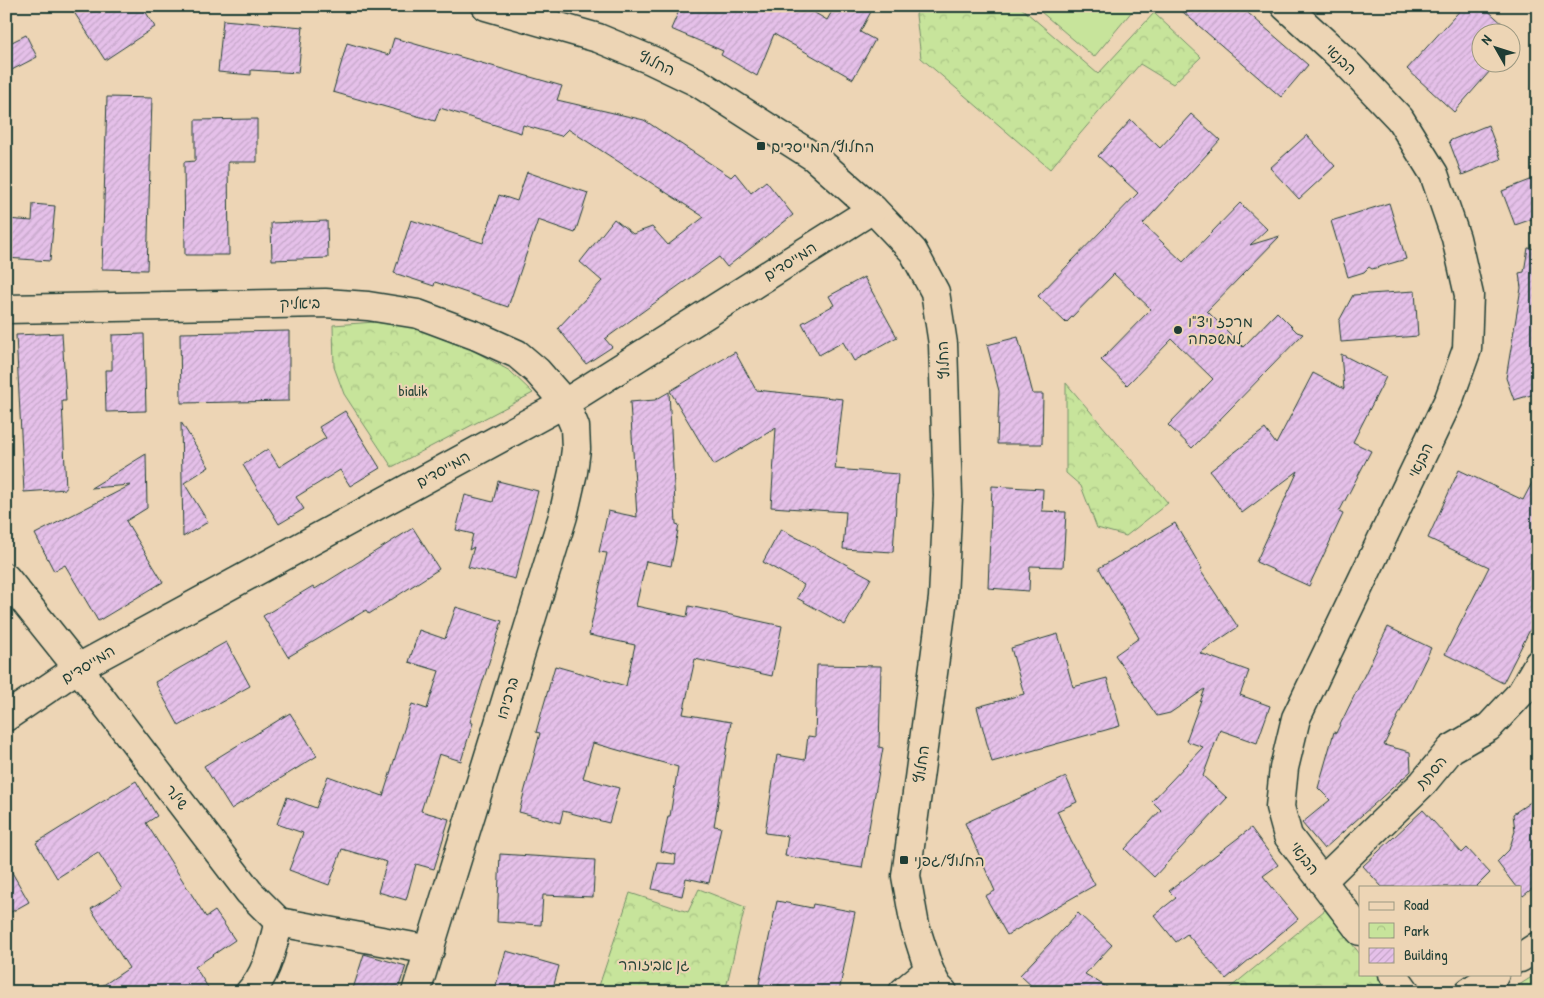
<svg xmlns="http://www.w3.org/2000/svg" width="1544" height="998" font-family="'Patrick Hand','Playpen Sans Hebrew',sans-serif">
	<style>
		.park { fill: url(#park-crowns); stroke: #739068 }
		.pitch { fill: #c7e49b; stroke: #739068 }
		.building { fill: url(#building-hatch); stroke: #1f3d34 }
		.lines { fill: none; stroke-linecap: round; stroke-linejoin: round }
		.minor-casing { stroke: #1f3d34; stroke-width: 31 }
		.minor { stroke: #edd5b5; stroke-width: 28 }
		.poi-dot { fill: #1f3d34; stroke: #edd5b5; stroke-width: 2 }
		.labels { text-anchor: middle; dominant-baseline: central; stroke-width: 4; stroke-linejoin: round; paint-order: stroke }
		.street-label { font-size: 15px; fill: #1f3d34; stroke: #edd5b5 }
		.poi-label { font-size: 15px; fill: #1f3d34; stroke: #edd5b5; text-anchor: start }
		.park-label { font-size: 15px; fill: #274539; stroke: #edd5b5 }
	</style>
	<defs>
		<pattern id="park-crowns" width="20" height="18" patternUnits="userSpaceOnUse" patternTransform="scale(1.25)"><rect width="20" height="18" fill="#c7e49b"/><path d="M2 6a3 3 0 1 1 6 0M12 15a3 3 0 1 1 6 0" fill="none" stroke="#aac486"/></pattern>
		<pattern id="building-hatch" width="6" height="6" patternUnits="userSpaceOnUse" patternTransform="scale(1.25)"><rect width="6" height="6" fill="#e5c0e9"/><path d="M-1 1l2-2M0 6l6-6M5 7l2-2" fill="none" stroke="#c4a6c8"/></pattern>
	</defs>
	<rect width="100%" height="100%" fill="#edd5b5"/>
	<filter id="ink" filterUnits="userSpaceOnUse"><feTurbulence type="fractalNoise" baseFrequency=".02" numOctaves="2"/><feDisplacementMap in="SourceGraphic" scale="10" xChannelSelector="R" yChannelSelector="G"/><feConvolveMatrix kernelMatrix="1 2 1 2 8 2 1 2 1" color-interpolation-filters="sRGB"/></filter>
	<g filter="url(#ink)">
		<g class="park">
			<path d="M919 6H1019L1098 74 1154 13 1201 57 1173 84 1140 64 1050 169 921 58 916 15Z"/>
			<path d="M375 322 417 328 471 349 510 371 533 393 392 467 344 394 334 367 333 325Z"/>
			<path d="M1066 383 1168 503 1126 536 1097 528 1081 486 1066 473Z"/>
			<path d="M699 889 745 907 725 992H597L630 893 688 912Z"/>
			<path d="M1325 910 1360 954V974H1377L1391 992H1225Z"/>
			<path d="M1538 973V992H1508Z"/>
		</g>
		<path class="pitch" d="M1034 6H1129L1133 10 1094 57Z"/>
		<g class="building">
			<path d="M70 6H142L155 27 105 60Z"/>
			<path d="M681 6H803L827 20 835 6H874L860 32 875 40 853 79 774 34 757 76 721 55 723 51 671 29Z"/>
			<path d="M1176 6H1240L1308 65 1281 97Z"/>
			<path d="M1464 6H1483L1519 39 1512 48V32H1482V62H1498L1454 112 1407 69Z"/>
			<path d="M223 20 303 27 298 73 251 70V75L218 72Z"/>
			<path d="M26 35 37 57 6 73V45Z"/>
			<path d="M394 38 562 86 557 100 644 120 731 177 735 173 751 193 766 181 793 215 727 267 719 257 649 307 605 339 612 347 586 364 558 328 602 281 580 262 614 219 633 234 652 227 668 245 704 217 568 129 561 136 523 125 521 133 440 108 435 121 333 92 347 43 389 55Z"/>
			<path d="M107 97 152 98 147 270 102 269Z"/>
			<path d="M1191 114 1220 140 1143 224 1183 262 1240 203 1267 229 1250 245 1280 236 1207 311 1243 347 1277 312 1297 332 1303 334 1192 448 1168 425 1213 379 1172 339 1127 385 1101 360 1151 309 1114 274 1066 323 1038 296 1138 193 1098 156 1131 120 1160 148Z"/>
			<path d="M257 119V162H228L229 255H185L184 162 195 161V120Z"/>
			<path d="M1488 125 1501 159 1462 175 1449 141Z"/>
			<path d="M1307 135 1335 166 1299 199 1270 168Z"/>
			<path d="M527 172 588 193 575 233 538 220 508 307 435 282 434 286 394 273 411 220 483 243 499 195 517 201Z"/>
			<path d="M1538 177V217L1515 225 1502 191Z"/>
			<path d="M1389 203 1406 259 1372 269 1369 267 1364 272 1348 277 1331 221Z"/>
			<path d="M33 204 55 206 50 261 6 258 7 219 32 221Z"/>
			<path d="M327 221 328 258 272 260 271 223Z"/>
			<path d="M1528 248 1538 249V393L1514 400 1506 378 1521 288 1519 273 1524 272Z"/>
			<path d="M864 277 897 337 854 361 843 342 819 355 802 323 834 305 829 296Z"/>
			<path d="M1415 291 1418 336 1341 342 1339 321 1353 295Z"/>
			<path d="M289 331V401L181 403 180 333Z"/>
			<path d="M62 333 66 401H62L66 489 24 492 16 335Z"/>
			<path d="M144 334 146 411 106 412 105 370H112V335Z"/>
			<path d="M1018 337 1033 394H1043L1042 444H997L999 391 987 345Z"/>
			<path d="M735 352 756 390 843 399 835 469 898 474 893 552 843 549 846 512 771 507 776 428 714 465 670 391Z"/>
			<path d="M1341 354 1386 377 1353 442 1371 451 1339 512 1343 514 1309 586 1256 562 1298 471 1242 513 1210 471 1265 429 1276 444 1313 373 1344 389Z"/>
			<path d="M669 392 676 524 679 525 671 566 646 561 636 606 687 617 689 606 782 626 772 676 695 659 683 714 731 722 714 826 721 827 709 883 686 878 682 896 652 889 658 863 675 864 676 855 661 851 668 816H670L678 767 593 743 583 778 619 788 609 823 563 811 560 823 519 812 540 733 536 732 555 666 626 686 635 645 589 635 607 553 599 552 608 511 637 517 630 402 655 400Z"/>
			<path d="M345 411 380 468 350 486 340 470 296 497 304 509 279 524 243 465 268 449 279 467 326 438 319 427Z"/>
			<path d="M181 422 209 467 184 483 208 522 183 537Z"/>
			<path d="M146 454 147 508 126 521 163 582 98 621 65 565 54 571 35 534 131 485 91 488Z"/>
			<path d="M1459 470 1523 500 1538 471V614L1503 683 1445 654 1489 567 1428 538Z"/>
			<path d="M498 481 538 491 515 579 468 567 474 547 469 550 473 534 456 530 465 495 493 502Z"/>
			<path d="M992 486 1043 489 1042 511 1066 512 1063 567 1030 566 1029 591 988 588Z"/>
			<path d="M1175 523 1202 569 1200 570 1238 627 1200 653 1249 671 1240 695 1270 706 1257 743 1220 730 1203 776 1227 798 1154 877 1125 849 1161 810 1152 801 1203 747 1186 741 1205 689 1170 713 1157 716 1115 655 1139 638 1099 568Z"/>
			<path d="M413 528 439 569 369 614 366 610 288 657 263 616 313 586 315 589Z"/>
			<path d="M781 529 871 578 845 625 797 598 804 585 763 562Z"/>
			<path d="M456 607 502 621 470 722 473 723 461 761 439 754 421 811 449 819 434 869 416 864 406 900 378 892 387 862 342 849 329 885 289 870 303 833 277 824 287 797 316 808 328 776 383 796 412 704 427 709 439 671 409 662 419 630 445 639Z"/>
			<path d="M1388 627 1431 648 1384 745 1410 752 1411 771 1324 849 1302 823 1330 800 1318 788 1334 732 1336 733Z"/>
			<path d="M1058 634 1073 687 1107 678 1120 726 992 762 977 707 1024 694 1011 648Z"/>
			<path d="M226 642 250 686 179 726 155 682Z"/>
			<path d="M817 665 881 666 879 747 883 748 862 868 785 856 788 836 765 833 777 755 805 760 808 736 815 737Z"/>
			<path d="M290 713 317 756 231 809 204 766Z"/>
			<path d="M1066 777 1077 802 1057 811 1071 841 1095 885 1007 935 985 896 995 891 965 823Z"/>
			<path d="M136 781 157 816 146 823 206 917 215 911 235 940 195 967 211 992H93L129 968 91 909 122 889 98 852 57 878 36 843Z"/>
			<path d="M1538 797V884L1523 896 1520 893V887H1516L1497 862 1509 850 1515 831 1513 814Z"/>
			<path d="M1423 810 1462 853 1467 848 1490 873 1476 887H1382L1363 866Z"/>
			<path d="M1251 828 1278 865 1263 876 1298 919 1226 979 1187 934 1176 942 1154 915 1176 898 1169 891Z"/>
			<path d="M500 854 595 860 593 897 543 895 541 925 497 922Z"/>
			<path d="M6 862 29 902 6 915Z"/>
			<path d="M777 901 812 908 813 904 855 912 839 992H811L778 985V988L759 984Z"/>
			<path d="M1078 913 1112 945 1085 974 1115 992H1038L1020 975Z"/>
			<path d="M506 951 559 966 552 992H494Z"/>
			<path d="M364 954 406 966 397 992H352Z"/>
		</g>
		<g class="lines">
			<g class="minor-casing">
				<g id="minor">
					<path d="M486 6 598 38 651 60 697 82 814 157 873 209 913 251 935 292 943 344 948 496 943 598 906 876 915 926 929 970 937 986 943 992"/>
					<path d="M1285 6 1343 59 1400 119 1434 174 1456 238 1469 295 1467 349 1449 399 1296 718 1284 768 1280 807 1288 836 1360 931"/>
					<path d="M6 309 325 303 368 306 418 314 477 336 517 354 537 371 565 403 575 427 576 449 573 472 563 516 416 992"/>
					<path d="M6 578 78 668 249 892 279 922 430 950"/>
					<path d="M6 717 78 668 565 403 873 209"/>
					<path d="M1322 881 1423 783 1451 749 1489 727 1521 693 1538 664"/>
					<path d="M1520 958 1538 946"/>
					<path d="M1393 974 1406 992"/>
					<path d="M250 992C268 973 272 946 279 922"/>
					<path d="M903 992 929 970"/>
					<path d="M1469 992 1495 974"/>
				</g>
			</g>
			<use href="#minor" class="minor"/>
		</g>
	</g>
	<g class="poi-dot">
		<rect x="756" y="141" width="10" height="10" rx="2.5"/>
		<circle cx="1178" cy="330" r="5"/>
		<rect x="899" y="855" width="10" height="10" rx="2.5"/>
	</g>
	<g class="labels">
		<g class="street-label">
			<text transform="translate(1341 59) rotate(44)">הבנאי</text>
			<text transform="translate(657 63) rotate(25)">החלוץ</text>
			<text transform="translate(790 261) rotate(-32)">המייסדים</text>
			<text transform="translate(300 303) rotate(-1)">ביאליק</text>
			<text transform="translate(943 360) rotate(-93)">החלוץ</text>
			<text transform="translate(1420 460) rotate(-64)">הבנאי</text>
			<text transform="translate(443 469) rotate(-29)">המייסדים</text>
			<text transform="translate(88 664) rotate(-31)">המייסדים</text>
			<text transform="translate(507 698) rotate(-73)">ברכיהו</text>
			<text transform="translate(921 764) rotate(-82)">החלוץ</text>
			<text transform="translate(1431 772) rotate(-49)">הסתת</text>
			<text transform="translate(177 797) rotate(52)">שילר</text>
			<text transform="translate(1305 858) rotate(53)">הבנאי</text>
		</g>
		<g class="poi-label">
			<text x="771" y="146">החלוץ/המייסדים</text>
			<text x="1188" y="321">מרכז ויצ"ו<tspan x="1188" dy="17">למשפחה</tspan></text>
			<text x="914" y="860">החלוץ/גפני</text>
		</g>
		<g class="park-label">
			<text x="413" y="390">bialik</text>
			<text x="654" y="964">גן אביזוהר</text>
		</g>
	</g>
	<rect width="1544" height="998" fill="none" stroke="#edd5b5" stroke-width="25"/>
	<rect x="12" y="12" width="1519" height="973" fill="none" stroke="#1f3d34" stroke-width="2" filter="url(#ink)"/>
	<rect x="1359" y="886" width="162" height="90" fill="#edd5b5" stroke="#9b9881"/>
	<rect x="1369" y="902" width="25" height="8" fill="#edd5b5" stroke="#9b9881"/>
	<text x="1404" y="910" font-size="15" fill="#1f3d34">Road</text>
	<rect x="1369" y="923" width="25" height="15" fill="url(#park-crowns)" stroke="#9b9881"/>
	<text x="1404" y="936" font-size="15" fill="#1f3d34">Park</text>
	<rect x="1369" y="948" width="25" height="15" fill="url(#building-hatch)" stroke="#9b9881"/>
	<text x="1404" y="960" font-size="15" fill="#1f3d34">Building</text>
	<g transform="translate(1496 48) rotate(309)"><circle r="24" fill="#edd5b5" stroke="#9b9881"/>
	<path d="M0-4L9 19L0 12L-9 19Z" fill="#1f3d34"/>
	<text y="-8" font-size="14" font-weight="bold" text-anchor="middle" fill="#1f3d34">N</text>
	</g>
</svg>
